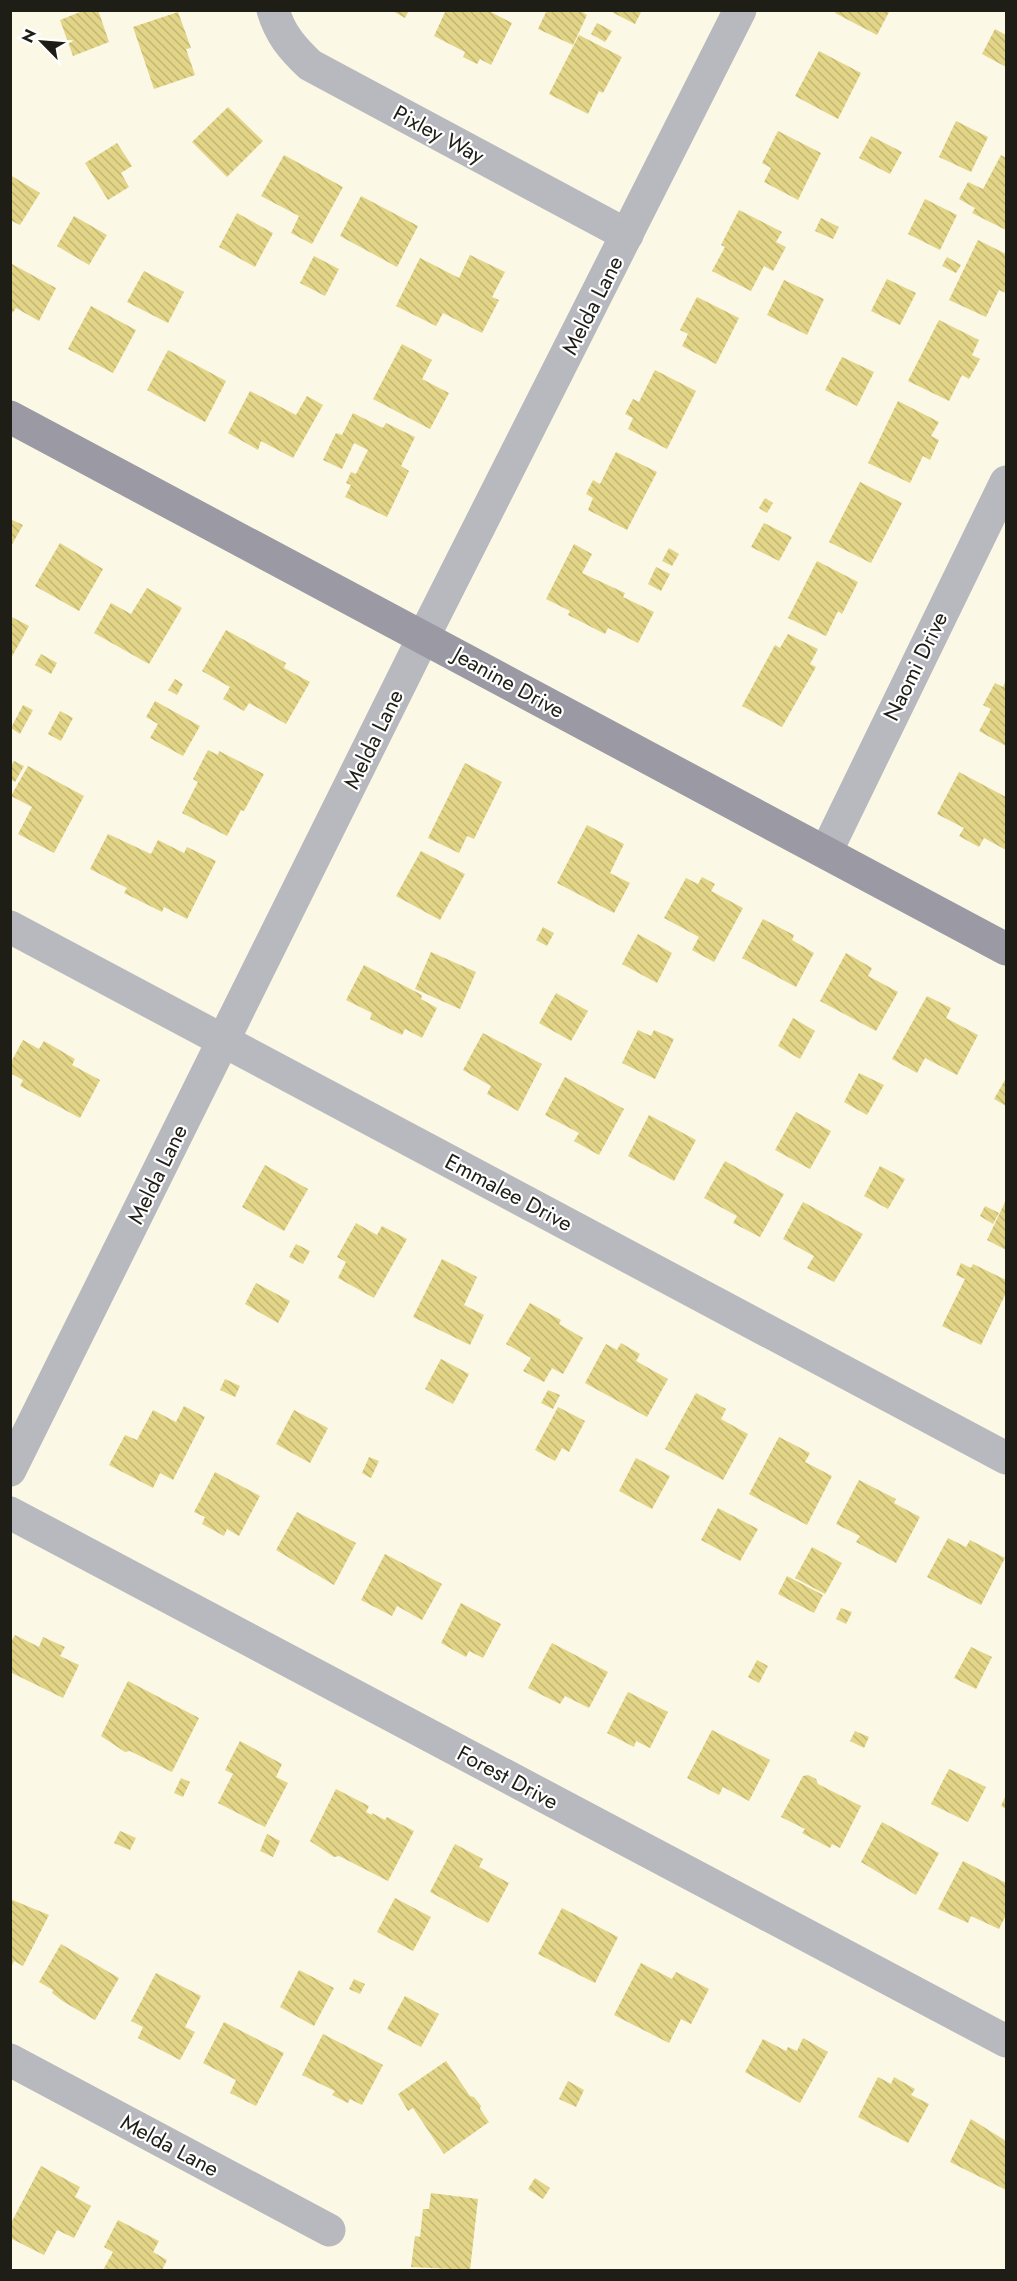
<svg xmlns="http://www.w3.org/2000/svg" width="1017" height="2281" font-family="Jost,sans-serif">
	<style>
		.building { fill: url(#building-back-hatch) }
		.lines { fill: none; stroke-linecap: round; stroke-linejoin: round }
		.street { stroke: #b8b8bf; stroke-width: 33 }
		.secondary { stroke: #9a99a4; stroke-width: 33 }
		.labels { text-anchor: middle; dominant-baseline: central; stroke-width: 4.5; stroke-linejoin: round; paint-order: stroke }
		.street-label { font-size: 22px; fill: #1e1d16; stroke: #fff }
	</style>
	<defs>
		<pattern id="building-back-hatch" width="6" height="6" patternUnits="userSpaceOnUse" patternTransform="scale(1.5)"><rect width="6" height="6" fill="#e3d587"/><path d="M-1 5l2 2M0 0l6 6M5-1l2 2" fill="none" stroke="#c2b674"/></pattern>
	</defs>
	<rect width="100%" height="100%" fill="#fbf8e6"/>
	<g class="building">
		<path d="M85 10H98L109 42 73 56 60 20Z"/>
		<path d="M391 10H409L405 18Z"/>
		<path d="M446 10H487L512 23 491 65 480 59 477 64 463 57 465 52 434 36Z"/>
		<path d="M547 10H579L587 15 573 45 538 29Z"/>
		<path d="M608 10H642L635 24Z"/>
		<path d="M837 10H890L877 35 835 13Z"/>
		<path d="M178 12 191 48 186 49 195 75 154 89 133 27Z"/>
		<path d="M597 23 612 31 605 42 591 34Z"/>
		<path d="M995 29 1006 35V67L982 54Z"/>
		<path d="M579 35 622 57 603 93 599 91 588 114 549 94Z"/>
		<path d="M819 51 861 73 838 119 795 96Z"/>
		<path d="M228 107 263 141 227 177 192 142Z"/>
		<path d="M956 121 988 137 971 172 939 157Z"/>
		<path d="M778 131 821 153 798 200 764 182 771 168 762 163Z"/>
		<path d="M871 136 902 152 890 174 859 158Z"/>
		<path d="M117 143 132 166 121 173 129 187 108 200 85 163Z"/>
		<path d="M284 155 343 187 312 244 291 233 299 216 261 196Z"/>
		<path d="M1001 155 1006 158V230L972 213 975 208 959 199 968 182 983 189Z"/>
		<path d="M10 175 40 193 20 225 10 220Z"/>
		<path d="M361 196 418 226 397 267 340 236Z"/>
		<path d="M925 199 957 215 940 250 908 234Z"/>
		<path d="M739 210 782 232 776 242 786 247 773 271 764 266 751 291 712 271 725 247 721 245Z"/>
		<path d="M237 213 273 233 255 267 219 247Z"/>
		<path d="M74 216 107 235 89 265 57 246Z"/>
		<path d="M821 218 839 227 833 239 815 231Z"/>
		<path d="M978 240 1006 254V293L999 290 986 317 949 300Z"/>
		<path d="M470 255 505 272 492 297 499 300 482 333 443 313 436 326 396 306 420 258 459 278Z"/>
		<path d="M314 256 339 269 325 296 300 283Z"/>
		<path d="M947 257 961 265 956 273 942 266Z"/>
		<path d="M10 263 56 288 39 321 16 308 10 316Z"/>
		<path d="M144 271 184 292 168 323 127 302Z"/>
		<path d="M887 279 916 293 900 325 871 311Z"/>
		<path d="M784 280 824 299 807 335 767 315Z"/>
		<path d="M697 297 739 318 716 364 682 346 688 334 680 330Z"/>
		<path d="M91 306 136 330 113 373 68 349Z"/>
		<path d="M939 320 979 340 972 355 980 359 969 379 962 375 949 401 908 381Z"/>
		<path d="M402 344 432 360 422 379 449 393 430 429 373 399Z"/>
		<path d="M168 350 226 381 205 422 147 390Z"/>
		<path d="M842 357 874 372 857 406 825 390Z"/>
		<path d="M655 370 696 391 667 449 628 429 633 418 625 414 633 399 639 402Z"/>
		<path d="M250 391 296 415 307 396 323 405 293 458 261 441 258 450 228 433Z"/>
		<path d="M898 401 939 422 931 436 939 440 930 460 923 456 910 483 868 463Z"/>
		<path d="M353 413 383 428 386 423 415 437 401 466 409 471 387 517 345 497 351 485 346 483 351 472 356 474 368 450 354 443 342 469 323 460 336 433 342 435Z"/>
		<path d="M616 452 657 472 627 530 588 510 593 498 586 494 593 480 600 484Z"/>
		<path d="M860 482 902 503 871 563 829 542Z"/>
		<path d="M765 498 773 503 767 513 759 508Z"/>
		<path d="M10 519 23 525 10 548Z"/>
		<path d="M764 523 792 537 779 561 751 547Z"/>
		<path d="M60 543 103 569 79 611 35 586Z"/>
		<path d="M574 544 592 554 582 573 625 593 623 597 654 612 638 643 608 628 605 634 568 615 570 611 546 599Z"/>
		<path d="M669 548 679 554 672 566 662 561Z"/>
		<path d="M817 561 858 582 842 614 838 611 826 636 788 618Z"/>
		<path d="M656 567 670 574 661 591 648 584Z"/>
		<path d="M147 588 182 608 149 664 94 633 111 603 131 614Z"/>
		<path d="M10 616 29 626 10 660Z"/>
		<path d="M226 630 286 663 284 668 310 682 286 724 249 703 244 711 223 699 230 687 202 671Z"/>
		<path d="M788 634 818 649 810 664 816 667 782 727 742 706 775 645 780 648Z"/>
		<path d="M41 654 57 663 51 674 35 665Z"/>
		<path d="M175 679 183 684 177 695 168 690Z"/>
		<path d="M1006 680V746L979 731 991 709 983 705 995 683 1003 687Z"/>
		<path d="M155 701 200 726 183 756 150 738 158 724 146 717Z"/>
		<path d="M23 705 33 710 20 734 11 728Z"/>
		<path d="M60 711 73 718 61 741 48 734Z"/>
		<path d="M208 750 218 755 219 751 264 774 244 811 241 810 227 836 182 813 198 782 193 779Z"/>
		<path d="M14 761 24 766 15 782 10 779V768Z"/>
		<path d="M465 763 502 782 474 839 467 836 459 853 428 838Z"/>
		<path d="M28 766 84 796 54 853 18 834 32 807 11 796Z"/>
		<path d="M959 772 1006 797V850L984 838 979 847 959 836 964 828 937 814Z"/>
		<path d="M587 825 624 844 610 873 630 883 614 913 557 883Z"/>
		<path d="M108 834 151 854 158 840 184 853 187 847 216 861 187 919 164 907 162 912 124 893 127 888 90 869Z"/>
		<path d="M421 851 465 874 440 920 396 896Z"/>
		<path d="M702 877 715 884 711 891 743 908 714 962 692 950 699 937 664 918 686 878 698 884Z"/>
		<path d="M763 919 794 935 792 940 814 953 796 987 742 958Z"/>
		<path d="M543 927 554 933 547 946 536 940Z"/>
		<path d="M638 934 672 953 657 983 622 964Z"/>
		<path d="M431 952 476 972 460 1009 415 989Z"/>
		<path d="M846 953 872 968 868 976 898 992 876 1031 820 1001Z"/>
		<path d="M364 965 422 995 421 999 437 1008 422 1038 405 1029 402 1035 370 1019 372 1013 346 1000Z"/>
		<path d="M556 993 588 1011 571 1041 539 1023Z"/>
		<path d="M927 996 951 1008 946 1018 978 1035 957 1075 925 1058 917 1073 892 1059Z"/>
		<path d="M793 1018 815 1031 800 1059 778 1046Z"/>
		<path d="M638 1030 651 1036 654 1030 674 1039 655 1079 622 1063Z"/>
		<path d="M483 1033 542 1064 518 1111 487 1094 491 1086 463 1070Z"/>
		<path d="M23 1040 39 1049 44 1041 75 1059 72 1065 100 1080 80 1118 20 1086 23 1080 10 1073V1064Z"/>
		<path d="M859 1073 884 1085 867 1115 844 1102Z"/>
		<path d="M565 1077 624 1109 599 1155 574 1141 579 1133 545 1115Z"/>
		<path d="M1006 1078V1106L994 1099Z"/>
		<path d="M796 1112 831 1131 810 1169 775 1150Z"/>
		<path d="M649 1115 696 1140 674 1181 628 1156Z"/>
		<path d="M725 1161 784 1194 760 1237 733 1223 737 1216 704 1198Z"/>
		<path d="M265 1165 308 1189 284 1231 242 1207Z"/>
		<path d="M880 1166 905 1179 888 1209 864 1196Z"/>
		<path d="M1006 1200V1250L987 1240Z"/>
		<path d="M803 1202 863 1234 834 1282 807 1268 814 1256 783 1239Z"/>
		<path d="M985 1206 999 1213 993 1224 980 1216Z"/>
		<path d="M356 1223 377 1235 382 1226 407 1239 374 1298 338 1278 346 1262 337 1257Z"/>
		<path d="M296 1244 310 1251 303 1264 289 1257Z"/>
		<path d="M442 1259 477 1277 464 1305 484 1315 470 1345 413 1317Z"/>
		<path d="M961 1263 971 1268 973 1264 1006 1280V1293L981 1345 942 1326 965 1279 956 1275Z"/>
		<path d="M256 1283 290 1301 278 1323 245 1304Z"/>
		<path d="M530 1303 561 1320 559 1324 583 1338 563 1374 552 1368 544 1382 523 1371 531 1358 506 1344Z"/>
		<path d="M621 1343 640 1354 636 1361 668 1379 647 1417 585 1383 606 1344 617 1350Z"/>
		<path d="M441 1359 469 1374 453 1404 425 1389Z"/>
		<path d="M225 1379 240 1386 235 1397 220 1390Z"/>
		<path d="M548 1390 560 1395 553 1409 541 1403Z"/>
		<path d="M696 1393 726 1409 721 1419 748 1434 723 1480 665 1449Z"/>
		<path d="M184 1406 205 1417 173 1480 160 1473 153 1488 109 1465 125 1435 137 1440 153 1410 176 1422Z"/>
		<path d="M558 1407 585 1421 569 1452 562 1448 555 1461 535 1450Z"/>
		<path d="M294 1410 328 1428 310 1463 276 1444Z"/>
		<path d="M779 1437 810 1453 805 1462 832 1476 807 1525 749 1494Z"/>
		<path d="M369 1457 379 1461 371 1478 362 1473Z"/>
		<path d="M636 1458 670 1476 652 1509 619 1491Z"/>
		<path d="M215 1472 260 1496 239 1536 227 1529 224 1536 202 1524 205 1517 194 1512Z"/>
		<path d="M859 1480 896 1499 894 1503 920 1517 896 1563 856 1542 860 1536 836 1524Z"/>
		<path d="M718 1508 758 1529 740 1561 701 1540Z"/>
		<path d="M297 1512 356 1543 334 1585 276 1550Z"/>
		<path d="M948 1538 966 1547 970 1540 1005 1558 981 1605 927 1577Z"/>
		<path d="M812 1547 842 1563 825 1594 795 1578Z"/>
		<path d="M385 1554 442 1584 422 1620 397 1606 392 1616 361 1600Z"/>
		<path d="M787 1576 823 1595 814 1613 778 1594Z"/>
		<path d="M461 1603 501 1624 483 1658 469 1651 466 1657 441 1643Z"/>
		<path d="M841 1608 852 1612 846 1624 836 1619Z"/>
		<path d="M15 1635 39 1647 43 1637 65 1647 60 1656 79 1665 63 1698 10 1672V1643Z"/>
		<path d="M552 1643 608 1672 589 1708 565 1696 560 1704 528 1688Z"/>
		<path d="M971 1647 992 1657 976 1689 954 1678Z"/>
		<path d="M757 1660 768 1666 759 1683 748 1677Z"/>
		<path d="M128 1681 199 1718 172 1772 130 1751 125 1752 101 1736Z"/>
		<path d="M628 1692 668 1712 650 1748 636 1741 634 1747 607 1733Z"/>
		<path d="M712 1730 770 1760 749 1801 723 1787 719 1795 687 1778Z"/>
		<path d="M855 1731 869 1737 864 1748 850 1741Z"/>
		<path d="M240 1741 282 1764 276 1777 288 1783 265 1827 218 1803 233 1774 225 1770Z"/>
		<path d="M949 1769 986 1787 968 1822 931 1804Z"/>
		<path d="M808 1775 816 1779 818 1784 861 1806 840 1848 832 1844 830 1848 802 1833 805 1829 781 1817 803 1776Z"/>
		<path d="M181 1778 190 1782 183 1797 174 1793Z"/>
		<path d="M336 1789 369 1806 366 1812 372 1815V1813L385 1820 387 1817 414 1831 388 1881 339 1856 334 1857 310 1841Z"/>
		<path d="M1005 1797 1006 1798V1809L1001 1806Z"/>
		<path d="M882 1822 939 1853 916 1895 861 1862Z"/>
		<path d="M120 1831 136 1838 130 1850 114 1843Z"/>
		<path d="M267 1834 280 1841 273 1857 260 1851Z"/>
		<path d="M455 1844 483 1859 479 1867 509 1883 488 1923 430 1892Z"/>
		<path d="M963 1861 1006 1883V1915L999 1929 971 1916 968 1923 938 1909Z"/>
		<path d="M395 1898 431 1917 413 1951 377 1932Z"/>
		<path d="M10 1899 49 1915 23 1966 14 1961 10 1969Z"/>
		<path d="M562 1908 618 1937 595 1983 538 1954Z"/>
		<path d="M61 1944 119 1978 95 2020 64 2002 52 1993 53 1990 39 1982Z"/>
		<path d="M641 1963 672 1979 676 1972 709 1989 691 2024 681 2019 669 2043 614 2015Z"/>
		<path d="M299 1970 334 1988 314 2026 280 2007Z"/>
		<path d="M156 1973 201 1996 185 2027 195 2032 180 2060 138 2038 143 2027 131 2021Z"/>
		<path d="M354 1979 365 1984 360 1994 349 1989Z"/>
		<path d="M405 1996 439 2014 421 2047 387 2029Z"/>
		<path d="M224 2022 284 2053 256 2106 230 2093 236 2080 203 2063Z"/>
		<path d="M323 2034 383 2065 362 2105 350 2099 348 2103 332 2095 335 2091 302 2075Z"/>
		<path d="M803 2038 828 2052 800 2103 745 2072 763 2039 786 2051 788 2047 797 2051Z"/>
		<path d="M446 2061 470 2096 474 2097 481 2106 480 2109 489 2122 444 2154 413 2108 408 2111 398 2094Z"/>
		<path d="M878 2077 891 2084 894 2077 915 2089 911 2095 929 2104 908 2143 858 2117Z"/>
		<path d="M568 2081 584 2090 576 2107 559 2099Z"/>
		<path d="M971 2119 1006 2141V2190L950 2162Z"/>
		<path d="M41 2166 80 2187 75 2197 91 2206 74 2238 57 2230 44 2255 10 2238V2225Z"/>
		<path d="M535 2178 550 2188 543 2199 528 2189Z"/>
		<path d="M431 2193 478 2199 470 2270 411 2267 415 2236 420 2237 423 2209H429Z"/>
		<path d="M118 2220 159 2241 153 2252 167 2260 162 2270H103L113 2252 104 2247Z"/>
	</g>
	<g class="lines">
		<g class="street">
			<path d="M273 10C280 34 292 48 310 65L627 235"/>
			<path d="M826 852 1006 482"/>
			<path d="M10 927 1006 1458"/>
			<path d="M10 1470 424 636 740 10"/>
			<path d="M10 1513 1006 2041"/>
			<path d="M10 2060 329 2230"/>
		</g>
		<path class="secondary" d="M10 417 1006 949"/>
	</g>
	<g class="labels">
		<g class="street-label">
			<text transform="translate(439 134) rotate(28)">Pixley Way</text>
			<text transform="translate(592 305) rotate(-63)">Melda Lane</text>
			<text transform="translate(915 666) rotate(-64)">Naomi Drive</text>
			<text transform="translate(509 682) rotate(29)">Jeanine Drive</text>
			<text transform="translate(373 739) rotate(-64)">Melda Lane</text>
			<text transform="translate(157 1174) rotate(-64)">Melda Lane</text>
			<text transform="translate(509 1192) rotate(28)">Emmalee Drive</text>
			<text transform="translate(508 1777) rotate(28)">Forest Drive</text>
			<text transform="translate(170 2145) rotate(28)">Melda Lane</text>
		</g>
	</g>
	<rect width="1017" height="2281" fill="none" stroke="#1e1d16" stroke-width="24"/>
	<g transform="translate(42 42) rotate(295)" stroke="#ffffff" stroke-width="4.5" paint-order="stroke">
	<path d="M0-4.5L10 22L0 15L-10 22Z" fill="#1e1d16"/>
	<text y="-9" font-size="16" font-weight="bold" text-anchor="middle" fill="#1e1d16">N</text>
	</g>
</svg>
